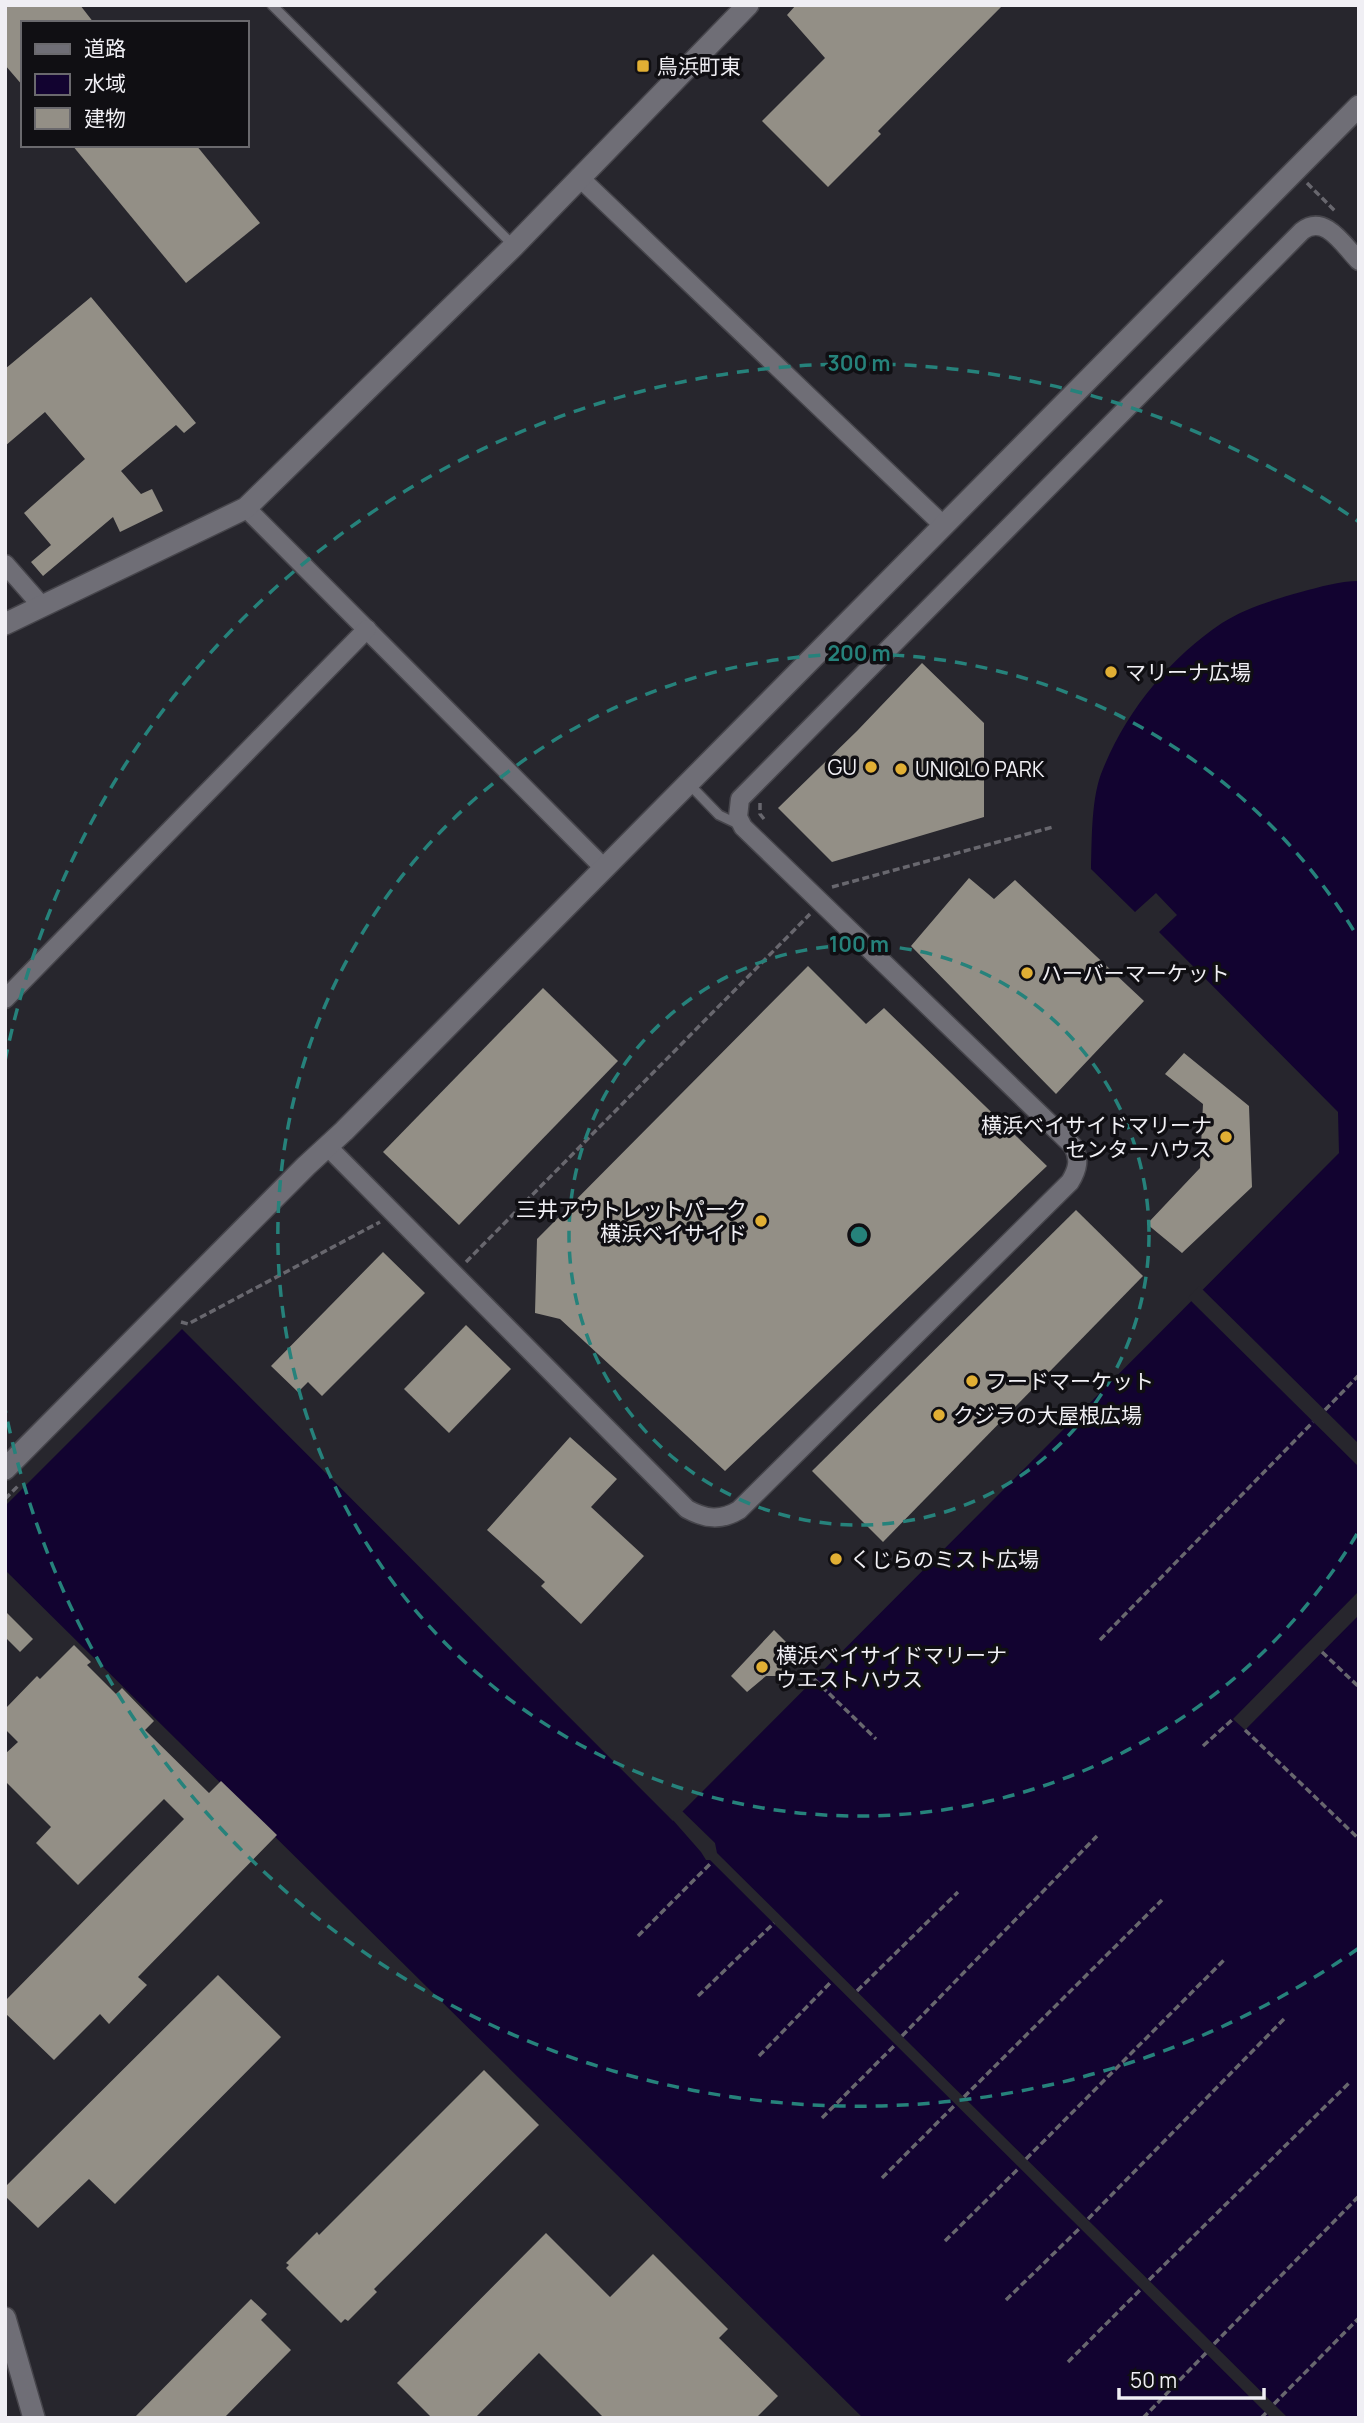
<svg xmlns="http://www.w3.org/2000/svg" width="1364" height="2423" font-family="Manrope,'Noto Sans JP',sans-serif">
	<style>
		.water { fill: #120330 }
		.pier { fill: #27262d }
		.building { fill: #938f86 }
		.lines { fill: none; stroke-linecap: round; stroke-linejoin: round }
		.lane-casing { stroke: #46454b; stroke-width: 12 }
		.street-casing { stroke: #46454b; stroke-width: 21 }
		.secondary-casing { stroke: #46454b; stroke-width: 24 }
		.path { stroke: #68676e; stroke-width: 3.5; stroke-dasharray: 7 3.5; stroke-linecap: butt }
		.lane { stroke: #6f6e76; stroke-width: 9 }
		.street { stroke: #6f6e76; stroke-width: 18 }
		.secondary { stroke: #6f6e76; stroke-width: 21 }
		.ring { fill: none; stroke: #26827b; stroke-width: 3.5; stroke-dasharray: 12 9 }
		.poi-dot { fill: #e1af34; stroke: #100f13; stroke-width: 2.5 }
		.labels { text-anchor: middle; dominant-baseline: central; stroke-width: 7; stroke-linejoin: round; paint-order: stroke }
		.poi-label { font-size: 21px; fill: #f0eff4; stroke: #100f13; text-anchor: start }
		.centre { fill: #26827b; stroke: #100f13; stroke-width: 3.5 }
		.ring-label { font-size: 21px; text-anchor: middle; font-weight: bold; fill: #26827b; stroke: #100f13; stroke-width: 7; stroke-linejoin: round; paint-order: stroke }
	</style>
	<rect width="100%" height="100%" fill="#27262d"/>
	<path class="water" d="M1359 581V2418H863L5 1570V1506L182 1329 673 1821 1339 1153 1338 1112 1159 932 1177 915 1156 893 1135 912 1091 869C1092 839 1091 796 1103 769 1127 710 1170 658 1222 623 1245 608 1276 599 1301 592 1320 587 1339 581 1359 581Z"/>
	<g class="pier">
		<path d="M1199 1286 1359 1444V1467L1188 1298Z"/>
		<path d="M1359 1591V1615L1245 1730 1233 1719Z"/>
		<path d="M680 1809 715 1843 717 1853 1288 2418H1271L710 1860H706L701 1852 665 1811 672 1817Z"/>
	</g>
	<g class="building">
		<path d="M5 5H80L94 23H23V86L5 65Z"/>
		<path d="M796 5H1003L878 131 881 134 828 187 762 121 825 58 787 15Z"/>
		<path d="M72 145H196L260 223 186 283Z"/>
		<path d="M91 297 196 423 184 433 176 425 121 471 141 494 152 489 163 511 120 532 113 517 43 576 31 562 51 545 24 513 85 459 45 412 5 446V369Z"/>
		<path d="M922 663 984 723V817L832 862 778 808 857 731Z"/>
		<path d="M969 878 994 899 1015 880 1144 1001 1056 1094 911 946Z"/>
		<path d="M808 966 866 1024 884 1008 1047 1166 725 1471 560 1319 535 1313 537 1239Z"/>
		<path d="M543 988 618 1061 459 1225 383 1152Z"/>
		<path d="M1184 1053 1249 1106 1252 1187 1182 1253 1147 1224 1200 1168 1203 1104 1165 1074Z"/>
		<path d="M1076 1210 1143 1276 883 1542 812 1471Z"/>
		<path d="M383 1252 425 1293 322 1396 308 1382 298 1392 271 1366Z"/>
		<path d="M466 1325 511 1369 449 1433 404 1389Z"/>
		<path d="M570 1437 617 1479 591 1507 644 1556 581 1624 541 1586 545 1582 487 1530Z"/>
		<path d="M5 1611 33 1639 20 1652 5 1637Z"/>
		<path d="M774 1630 792 1648 785 1658 784 1676H766L747 1692 731 1676Z"/>
		<path d="M74 1645 91 1662 87 1665 116 1694 122 1688 154 1721 145 1730 209 1793 221 1781 277 1835 138 1977 147 1985 109 2024 100 2014 54 2060 5 2013V2001L184 1819 164 1799 78 1885 36 1843 51 1827 5 1781V1754L18 1742 5 1729V1709L37 1676 40 1679Z"/>
		<path d="M218 1975 281 2037 115 2204 89 2179 38 2228 5 2196V2187Z"/>
		<path d="M484 2070 539 2125 374 2289 377 2292 348 2321 345 2319 341 2323 286 2268 289 2265 286 2263 317 2232 319 2235Z"/>
		<path d="M546 2233 610 2297 653 2254 728 2329 719 2338 778 2396 756 2418H604L539 2353 475 2418H432L397 2383Z"/>
		<path d="M251 2299 267 2314 261 2320 291 2350 224 2418H134Z"/>
	</g>
	<g class="lines">
		<g class="lane-casing">
			<g id="lane">
				<path d="M272 5 514 246"/>
				<path d="M688 783 719 815 738 824"/>
			</g>
		</g>
		<g class="street-casing">
			<g id="street">
				<path d="M579 177 943 525"/>
				<path d="M246 508 604 868"/>
				<path d="M5 564 41 605"/>
				<path d="M5 999 367 629"/>
				<path d="M328 1147 687 1509C705 1519 721 1521 739 1510L1070 1182C1078 1169 1080 1159 1073 1146L743 827 738 817 740 799 1302 231C1325 213 1344 246 1359 261"/>
			</g>
		</g>
		<g class="secondary-casing">
			<g id="secondary">
				<path d="M5 624 246 508 514 246 748 5"/>
				<path d="M5 1469 306 1166 344 1131 1359 106"/>
				<path d="M5 2318 34 2418"/>
			</g>
		</g>
		<g class="path">
			<path d="M1307 183 1336 212"/>
			<path d="M760 803V814L764 819"/>
			<path d="M832 887 1053 827"/>
			<path d="M466 1262 810 914"/>
			<path d="M181 1322 188 1324 380 1222"/>
			<path d="M1325 1410 1359 1375"/>
			<path d="M5 1499 19 1485"/>
			<path d="M1100 1640 1313 1422"/>
			<path d="M1322 1652 1359 1687"/>
			<path d="M814 1679 876 1739"/>
			<path d="M1245 1730 1359 1839"/>
			<path d="M1203 1746 1233 1719"/>
			<path d="M638 1936 712 1862"/>
			<path d="M857 1991 958 1892"/>
			<path d="M698 1996 774 1923"/>
			<path d="M902 2036 1097 1836"/>
			<path d="M759 2056 832 1981"/>
			<path d="M964 2097 1162 1900"/>
			<path d="M822 2118 896 2044"/>
			<path d="M1026 2159 1224 1960"/>
			<path d="M882 2178 956 2104"/>
			<path d="M1088 2219 1284 2019"/>
			<path d="M945 2241 1019 2168"/>
			<path d="M1149 2280 1349 2083"/>
			<path d="M1006 2300 1080 2228"/>
			<path d="M1214 2344 1359 2196"/>
			<path d="M1068 2362 1141 2289"/>
			<path d="M1274 2404 1359 2318"/>
			<path d="M1143 2418 1206 2353"/>
			<path d="M1261 2418 1266 2413"/>
		</g>
		<use href="#lane" class="lane"/>
		<use href="#street" class="street"/>
		<use href="#secondary" class="secondary"/>
	</g>
	<g class="ring">
		<circle cx="859" cy="1235" r="290"/>
		<path d="M1357 1534A581 581 0 1 1 1357 936"/>
		<path d="M1359 1948A871 871 0 0 1 5 1409M5 1061A871 871 0 0 1 1359 522"/>
	</g>
	<g class="poi-dot">
		<rect x="636" y="59" width="14" height="14" rx="3.5"/>
		<circle cx="1111" cy="672" r="7"/>
		<circle cx="871" cy="767" r="7"/>
		<circle cx="901" cy="769" r="7"/>
		<circle cx="1027" cy="973" r="7"/>
		<circle cx="1226" cy="1137" r="7"/>
		<circle cx="761" cy="1221" r="7"/>
		<circle cx="972" cy="1381" r="7"/>
		<circle cx="939" cy="1415" r="7"/>
		<circle cx="836" cy="1559" r="7"/>
		<circle cx="762" cy="1667" r="7"/>
	</g>
	<g class="labels">
		<g class="poi-label">
			<text x="657" y="66">鳥浜町東</text>
			<text x="1125" y="672">マリーナ広場</text>
			<text x="857" y="767" text-anchor="end">GU</text>
			<text x="915" y="769">UNIQLO PARK</text>
			<text x="1041" y="973">ハーバーマーケット</text>
			<text x="1212" y="1125" text-anchor="end">横浜ベイサイドマリーナ<tspan x="1212" dy="24">センターハウス</tspan></text>
			<text x="747" y="1209" text-anchor="end">三井アウトレットパーク<tspan x="747" dy="24">横浜ベイサイド</tspan></text>
			<text x="986" y="1381">フードマーケット</text>
			<text x="953" y="1415">クジラの大屋根広場</text>
			<text x="850" y="1559">くじらのミスト広場</text>
			<text x="776" y="1655">横浜ベイサイドマリーナ<tspan x="776" dy="24">ウエストハウス</tspan></text>
		</g>
	</g>
	<circle cx="859" cy="1235" r="10" class="centre"/>
	<g class="ring-label">
		<text x="859" y="371">300 m</text>
		<text x="859" y="661">200 m</text>
		<text x="859" y="952">100 m</text>
	</g>
	<rect width="1364" height="2423" fill="none" stroke="#f0eff4" stroke-width="14"/>
	<rect x="21" y="21" width="228" height="126" fill="#100f13" stroke="#6a696d" stroke-width="2"/>
	<rect x="35" y="44" width="35" height="10" fill="#6f6e76" stroke="#6a696d" stroke-width="2"/>
	<text x="84" y="56" font-size="21" fill="#f0eff4">道路</text>
	<rect x="35" y="74" width="35" height="21" fill="#120330" stroke="#6a696d" stroke-width="2"/>
	<text x="84" y="91" font-size="21" fill="#f0eff4">水域</text>
	<rect x="35" y="108" width="35" height="21" fill="#938f86" stroke="#6a696d" stroke-width="2"/>
	<text x="84" y="126" font-size="21" fill="#f0eff4">建物</text>
	<path d="M1119 2388v10h145v-10" fill="none" stroke="#f0eff4" stroke-width="3.5"/>
	<text x="1130" y="2388" font-size="21" fill="#f0eff4" stroke="#100f13" stroke-width="5" paint-order="stroke">50 m</text>
</svg>
